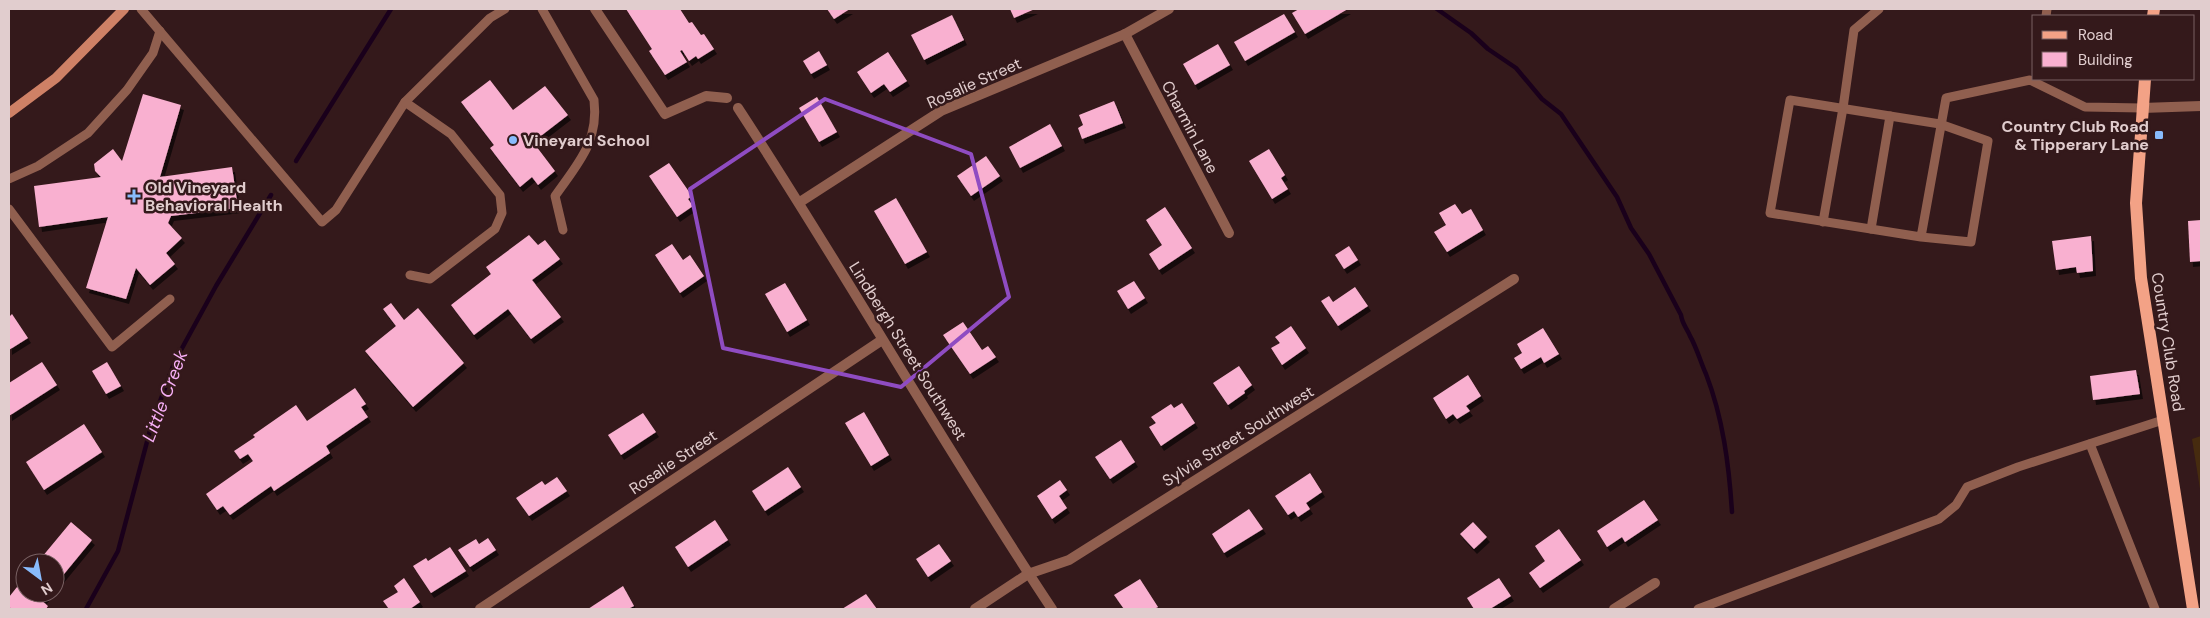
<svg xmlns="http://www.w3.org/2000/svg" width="2210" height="618" font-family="'DM Sans',sans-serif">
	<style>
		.green { fill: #462b0f }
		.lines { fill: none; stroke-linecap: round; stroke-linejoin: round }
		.stream { stroke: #1a001b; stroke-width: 4.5 }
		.building { fill: #f9b0d0; filter: url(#shadow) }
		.lane { stroke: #905f4f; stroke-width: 9 }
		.street { stroke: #905f4f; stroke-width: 10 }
		.secondary { stroke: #cf8166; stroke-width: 10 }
		.primary { stroke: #f3a286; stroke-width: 12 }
		.marked { fill: none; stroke: #8f4cc2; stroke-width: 4; stroke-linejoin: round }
		.poi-dot { fill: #88bbfc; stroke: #34191b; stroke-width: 2 }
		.labels { text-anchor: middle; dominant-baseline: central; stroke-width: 5; stroke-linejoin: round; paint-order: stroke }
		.street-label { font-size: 16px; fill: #e1cdce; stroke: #34191b }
		.poi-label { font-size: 16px; font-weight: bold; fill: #e1cdce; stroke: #34191b; text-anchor: start }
		.water-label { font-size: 18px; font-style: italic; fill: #f7aff6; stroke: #34191b }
	</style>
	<defs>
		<filter id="shadow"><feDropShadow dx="3" dy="5" stdDeviation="0" flood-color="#0009"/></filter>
	</defs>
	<rect width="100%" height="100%" fill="#34191b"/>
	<path class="green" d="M2201 436V495L2192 439Z"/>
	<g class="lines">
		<g class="stream">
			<path d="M1437 9 1471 33 1488 49 1516 68 1542 99 1561 114 1617 197 1631 228 1649 254 1681 315C1682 324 1687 328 1690 336 1696 346 1701 363 1706 374 1723 418 1729 465 1732 512"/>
			<path d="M296 161 391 9"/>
			<path d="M86 609 118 551 152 423 175 361 216 286 271 195"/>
		</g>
	</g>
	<g class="building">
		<path d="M626 9H680L689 23 692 22 701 35 704 34 714 49 698 59 696 56 689 61 682 50 680 51 687 62 665 75 649 51 652 49Z"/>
		<path d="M827 9H850L834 19Z"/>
		<path d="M1010 9H1035L1014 18Z"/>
		<path d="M1299 9H1348L1305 34 1292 13Z"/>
		<path d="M1284 14 1295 32 1245 61 1234 42Z"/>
		<path d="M952 15 964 40 924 60 911 35Z"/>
		<path d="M1218 44 1230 65 1195 85 1183 64Z"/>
		<path d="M819 51 827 65 811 74 803 61Z"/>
		<path d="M888 52 907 81 890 92 884 84 871 93 857 72Z"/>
		<path d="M490 80 513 110 545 86 568 115 533 142 555 171 538 185 532 177 520 187 490 148 494 145 461 102Z"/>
		<path d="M143 94 181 105 160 177 232 167 238 208 171 216 168 223 182 238 166 253 175 264 150 285 136 268 126 299 86 288 108 217 39 227 34 186 101 177 95 171 94 164 113 149 122 161Z"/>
		<path d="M817 97 837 132 819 142 799 108Z"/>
		<path d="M1114 101 1123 123 1082 139 1078 128 1083 125 1079 115Z"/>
		<path d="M1050 124 1062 146 1020 168 1009 147Z"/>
		<path d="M1269 149 1285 175 1281 178 1288 189 1272 199 1249 161Z"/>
		<path d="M986 156 1000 176 971 196 957 176Z"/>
		<path d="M669 163 692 196 688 199 693 206 677 217 649 176Z"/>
		<path d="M896 198 927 252 905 264 874 211Z"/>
		<path d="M1455 204 1462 214 1471 209 1483 230 1447 252 1434 232 1446 225 1439 213Z"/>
		<path d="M1165 207 1192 248 1159 270 1149 254 1162 245 1146 220Z"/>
		<path d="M2201 220V261L2190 262 2188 221Z"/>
		<path d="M529 235 538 245 545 240 560 259 532 280 561 317 531 339 508 309 474 335 451 305 491 274 486 267Z"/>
		<path d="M2091 236 2093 271 2077 273 2076 267 2056 270 2052 241Z"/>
		<path d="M672 244 683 260 690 255 704 276 680 293 655 255Z"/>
		<path d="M1349 246 1358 260 1344 269 1335 255Z"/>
		<path d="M1134 281 1145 298 1128 309 1117 291Z"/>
		<path d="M785 283 807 320 787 332 765 294Z"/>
		<path d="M1355 287 1368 306 1338 326 1321 301 1329 296 1333 302Z"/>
		<path d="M391 303 404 320 418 308 464 363 413 407 365 351 396 326 383 309Z"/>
		<path d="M12 314 28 338 9 350V317Z"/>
		<path d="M963 322 982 350 988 346 996 357 970 374 943 335Z"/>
		<path d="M1291 326 1306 348 1282 365 1271 348 1280 343 1275 337Z"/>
		<path d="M1543 328 1559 354 1544 363 1541 357 1521 369 1514 358 1522 353 1517 344Z"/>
		<path d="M42 362 57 385 9 416V383Z"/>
		<path d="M107 362 121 386 106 394 92 371Z"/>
		<path d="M1239 366 1252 385 1244 391 1245 393 1228 405 1213 383Z"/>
		<path d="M2136 370 2140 394 2093 400 2090 376Z"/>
		<path d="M1468 375 1481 396 1466 406 1470 411 1457 419 1453 414 1446 419 1433 398Z"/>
		<path d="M355 388 366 404 361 407 368 417 326 446 330 453 274 491 271 486 230 515 223 506 217 510 206 494 253 461 248 454 240 459 234 451 255 437 253 435 296 405 307 421Z"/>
		<path d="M1182 403 1195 423 1161 446 1149 427 1156 423 1151 417 1171 404 1174 408Z"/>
		<path d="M864 412 889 455 871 466 845 423Z"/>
		<path d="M643 413 656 432 621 455 608 435Z"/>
		<path d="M84 424 102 452 44 490 26 462Z"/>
		<path d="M1121 440 1135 462 1110 479 1095 457Z"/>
		<path d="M788 467 801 487 765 511 752 491Z"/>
		<path d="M1310 473 1322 492 1306 503 1310 509 1298 517 1294 511 1288 515 1275 496Z"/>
		<path d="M557 477 567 491 529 516 516 498 542 481 545 485Z"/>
		<path d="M1060 480 1067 490 1059 496 1067 508 1052 519 1037 496Z"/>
		<path d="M1644 500 1658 520 1625 542 1622 537 1607 547 1597 531Z"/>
		<path d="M1249 509 1263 529 1224 553 1212 534Z"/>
		<path d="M715 520 728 540 688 567 675 547Z"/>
		<path d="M71 522 92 540 55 585V563H37Z"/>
		<path d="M1473 522 1487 537 1474 549 1460 534Z"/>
		<path d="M1559 529 1581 560 1540 588 1529 573 1545 561 1535 546Z"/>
		<path d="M488 538 496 550 470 567 458 550 476 539 479 544Z"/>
		<path d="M939 544 951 561 928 577 916 559Z"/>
		<path d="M450 547 466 571 431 593 413 566 426 558 428 561Z"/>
		<path d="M25 577V593H49L42 601 48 606 46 609H12L9 607V597Z"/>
		<path d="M404 578 420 602 410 609H389L383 601 398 592 394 586Z"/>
		<path d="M1499 578 1511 596 1490 609H1474L1467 598Z"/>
		<path d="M1140 579 1158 607 1154 609H1124L1114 595Z"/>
		<path d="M623 586 634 606 628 609H588Z"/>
		<path d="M866 594 877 609H842Z"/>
	</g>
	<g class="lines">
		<g class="lane">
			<path d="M141 9 322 222 336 210 405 102 490 18 505 9"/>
			<path d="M542 9 594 100C599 142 578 163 555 196L563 230"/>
			<path d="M2046 16 2047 9"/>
			<path d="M405 102 451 134 500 195 502 213 495 229 430 279 410 275"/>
			<path d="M9 179 38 166 88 133 127 90 153 53 160 31"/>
			<path d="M9 209 112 347 170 299"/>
			<path d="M1823 222 1843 108 1854 30 1879 9"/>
			<path d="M1871 229 1890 116"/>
			<path d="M1921 237 1770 213 1790 100 1940 124 1988 141 1971 242 1921 237 1946 98 2030 80 2085 107 2142 108"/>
			<path d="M2090 444 2155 609"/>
			<path d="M1698 609 1939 519 1956 505 1967 487 2018 467 2163 420"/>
		</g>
		<g class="street">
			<path d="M595 9 665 114 706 96 727 98"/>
			<path d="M1125 34 1229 233"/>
			<path d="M738 108C846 273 943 445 1052 609"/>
			<path d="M2142 108 2201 106"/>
			<path d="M800 202 941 111 1125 34 1169 9"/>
			<path d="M480 609 882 340"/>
			<path d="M975 609 1028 574 1069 560 1514 279"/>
			<path d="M1614 609 1655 583"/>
		</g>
		<path class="secondary" d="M9 113 56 78 124 9"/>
		<g class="primary">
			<path d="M2153 16 2154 9"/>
			<path d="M2145 79 2136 203 2141 278 2193 609"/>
		</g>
	</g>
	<path class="marked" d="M825 99 971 154 1009 297 901 387 723 348 690 189Z"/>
	<g class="poi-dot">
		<rect x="2154" y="130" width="10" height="10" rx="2.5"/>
		<circle cx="513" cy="140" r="5"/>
		<path d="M131.5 188.5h5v5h5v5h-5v5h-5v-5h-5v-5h5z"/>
	</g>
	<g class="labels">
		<g class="street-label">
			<text transform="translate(974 83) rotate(-24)">Rosalie Street</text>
			<text transform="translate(1190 127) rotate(62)">Charmin Lane</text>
			<text transform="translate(2168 342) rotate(81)">Country Club Road</text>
			<text transform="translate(908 351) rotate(58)">Lindbergh Street Southwest</text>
			<text transform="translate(1238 436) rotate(-32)">Sylvia Street Southwest</text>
			<text transform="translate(673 462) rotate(-34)">Rosalie Street</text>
		</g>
		<g class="poi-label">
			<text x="2149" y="126" text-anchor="end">Country Club Road<tspan x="2149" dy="18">&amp; Tipperary Lane</tspan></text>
			<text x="523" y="140">Vineyard School</text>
			<text x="145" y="187">Old Vineyard<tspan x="145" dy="18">Behavioral Health</tspan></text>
		</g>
		<g class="water-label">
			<text transform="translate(165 396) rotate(-69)">Little Creek</text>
		</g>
	</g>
	<rect width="2210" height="618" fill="none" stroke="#e1cdce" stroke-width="20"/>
	<rect x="2032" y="15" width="162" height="65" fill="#34191b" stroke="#796163"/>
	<rect x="2042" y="31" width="25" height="8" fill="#f3a286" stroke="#796163"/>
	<text x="2078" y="40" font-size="15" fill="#e1cdce">Road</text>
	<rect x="2042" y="52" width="25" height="15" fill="#f9b0d0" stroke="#796163"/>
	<text x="2078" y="65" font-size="15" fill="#e1cdce">Building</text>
	<g transform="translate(40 578) rotate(148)"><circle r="24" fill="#34191b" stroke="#796163"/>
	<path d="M0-4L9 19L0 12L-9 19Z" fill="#88bbfc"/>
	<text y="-8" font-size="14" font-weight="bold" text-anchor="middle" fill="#e1cdce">N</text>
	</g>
</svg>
